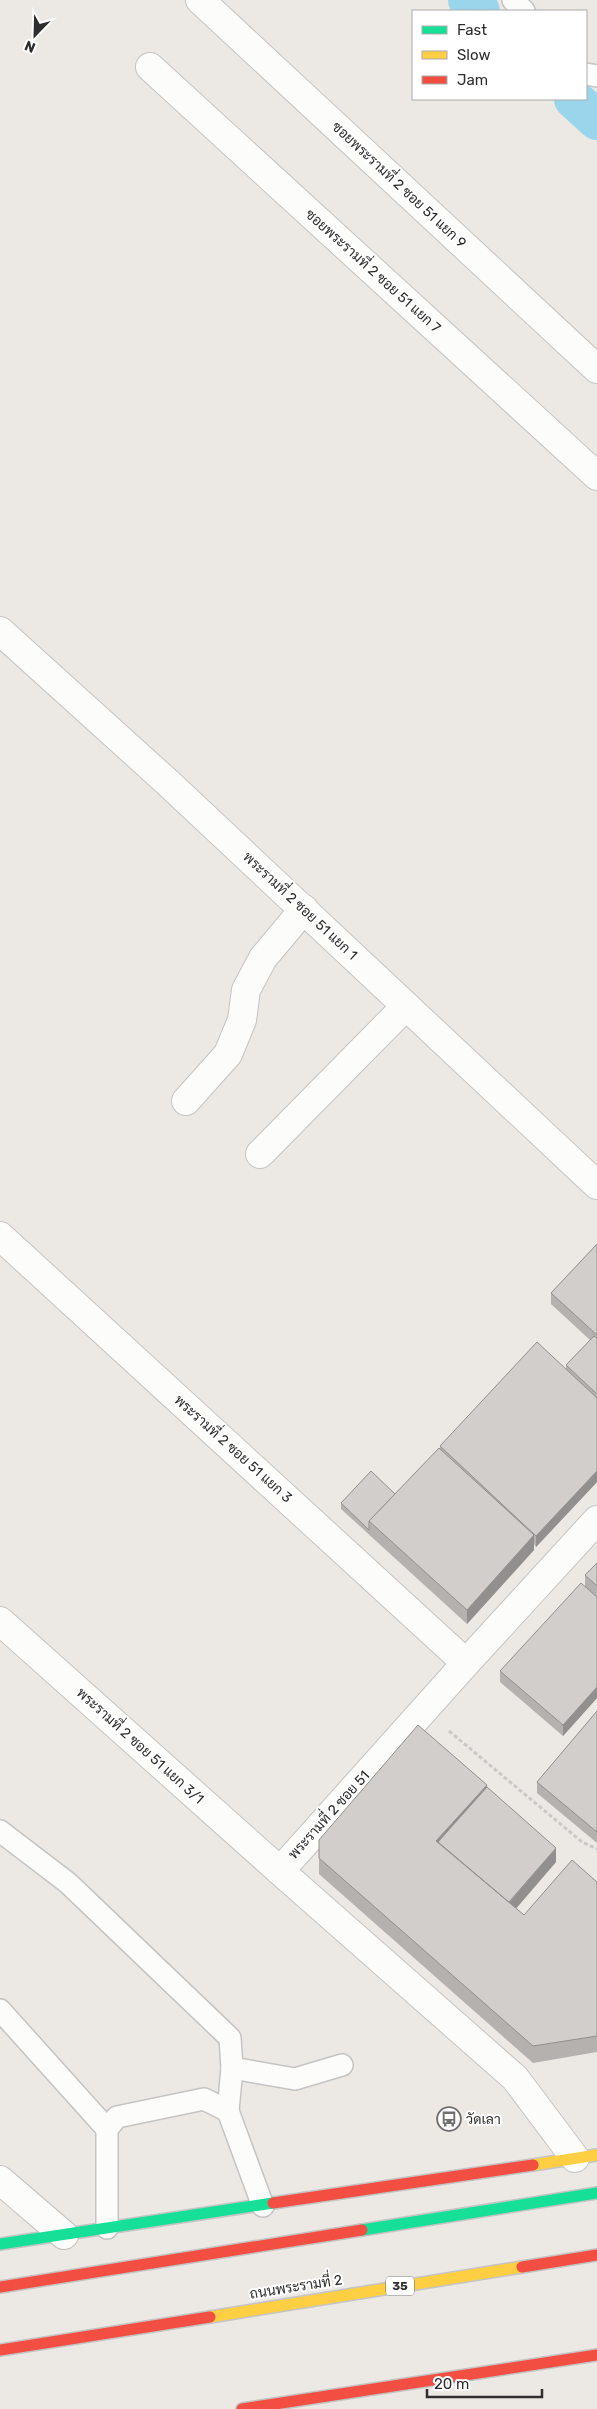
<svg xmlns="http://www.w3.org/2000/svg" width="597" height="2409" font-family="Rubik,Sarabun,sans-serif">
	<style>
		.lines { fill: none; stroke-linecap: round; stroke-linejoin: round }
		.canal { stroke: #99d6ec; stroke-width: 40 }
		.lane-casing { stroke: #c5c4c5; stroke-width: 24 }
		.street-casing { stroke: #c5c4c5; stroke-width: 30 }
		.fast-casing { stroke: #c5c4c5; stroke-width: 14 }
		.slow-casing { stroke: #c5c4c5; stroke-width: 14 }
		.jam-casing { stroke: #c5c4c5; stroke-width: 14 }
		.path { stroke: #c9c9c8; stroke-width: 3; stroke-dasharray: 4 2.5; stroke-linecap: butt }
		.lane { stroke: #fcfcfb; stroke-width: 21 }
		.street { stroke: #fcfcfb; stroke-width: 28 }
		.fast { stroke: #16e098; stroke-width: 11 }
		.slow { stroke: #ffcf43; stroke-width: 11 }
		.jam { stroke: #f24e42; stroke-width: 11 }
		.wall { fill: #b4b1af }
		.shaded-wall { fill: #92908e }
		.building { fill: #d1cecb; stroke: #92908e }
		.labels { text-anchor: middle; dominant-baseline: central; stroke-width: 4; stroke-linejoin: round; paint-order: stroke }
		.shield { fill: #fff; stroke: #6d6d6d; stroke-width: 1 }
		.shield-label { font-size: 12px; font-weight: bold; fill: #2e2e2e }
		.street-label { font-size: 14px; fill: #2e2e2e; stroke: #fff }
		.poi-label { font-size: 14px; fill: #2e2e2e; stroke: #fff; text-anchor: start }
	</style>
	<rect width="100%" height="100%" fill="#ece8e4"/>
	<g class="lines">
		<g class="canal">
			<path d="M468 0 480 11"/>
			<path d="M574 99 597 120"/>
		</g>
		<g class="lane-casing">
			<g id="lane">
				<path d="M513 0 524 11"/>
				<path d="M586 74 597 76"/>
				<path d="M0 1831 68 1883 230 2038 232 2068 228 2111"/>
				<path d="M0 2010 107 2129"/>
				<path d="M232 2068 295 2079 342 2065"/>
				<path d="M107 2228V2129L117 2117 204 2099 228 2111 263 2206"/>
			</g>
		</g>
		<g class="street-casing">
			<g id="street">
				<path d="M200 0 597 369"/>
				<path d="M150 67 597 476"/>
				<path d="M0 631 165 780 597 1185"/>
				<path d="M186 1101 228 1054 242 1020 246 990 263 958 304 909"/>
				<path d="M260 1154 406 1006"/>
				<path d="M0 1236 466 1663"/>
				<path d="M0 1621 280 1871"/>
				<path d="M575 2158 515 2078 280 1871 466 1663 597 1520"/>
				<path d="M0 2180 64 2235"/>
			</g>
		</g>
		<g class="fast-casing">
			<g id="fast">
				<path d="M362 2230 597 2193"/>
				<path d="M0 2244 273 2203"/>
			</g>
		</g>
		<g class="slow-casing">
			<g id="slow">
				<path d="M533 2165 597 2155"/>
				<path d="M210 2317 522 2267"/>
			</g>
		</g>
		<g class="jam-casing">
			<g id="jam">
				<path d="M273 2203 533 2165"/>
				<path d="M522 2267 597 2255"/>
				<path d="M0 2287 362 2230"/>
				<path d="M0 2350 210 2317"/>
				<path d="M242 2409 597 2355"/>
			</g>
		</g>
		<path class="path" d="M449 1731 582 1842 597 1849"/>
		<use href="#lane" class="lane"/>
		<use href="#street" class="street"/>
		<use href="#fast" class="fast"/>
		<use href="#slow" class="slow"/>
		<use href="#jam" class="jam"/>
	</g>
	<g class="wall">
		<path d="M597 1244V1482L536 1547 534 1544V1550L467 1624 341 1509V1503L395 1494 440 1449V1446L566 1369V1365L590 1340 551 1304V1293Z"/>
		<path d="M597 1563V1698L563 1736 500 1682V1671L585 1586V1575Z"/>
		<path d="M597 1711V1843L537 1793V1782Z"/>
		<path d="M487 1787 556 1862 516 1908 524 1915 597 1882V2052L533 2063 319 1874V1840Z"/>
	</g>
	<g class="shaded-wall">
		<path d="M597 1471V1482L536 1547V1536Z"/>
		<path d="M534 1535V1550L467 1624V1610Z"/>
		<path d="M597 1687V1698L563 1736V1725Z"/>
		<path d="M487 1785V1802L444 1850 436 1841Z"/>
		<path d="M556 1848V1862L508 1918V1904Z"/>
	</g>
	<g class="building">
		<path d="M597 1244V1335L551 1293Z"/>
		<path d="M594 1336 597 1338V1394L566 1365Z"/>
		<path d="M537 1342 597 1398V1471L536 1536 440 1446Z"/>
		<path d="M439 1448 534 1535 467 1610 369 1521Z"/>
		<path d="M371 1471 395 1494 369 1521V1530L341 1503Z"/>
		<path d="M597 1563V1586L585 1575Z"/>
		<path d="M581 1583 597 1597V1687L563 1725 500 1671Z"/>
		<path d="M597 1711V1832L537 1782Z"/>
		<path d="M418 1725 487 1785 436 1841 524 1915 572 1860 597 1882V2036L533 2046 319 1858V1840Z"/>
		<path d="M487 1787 556 1848 509 1902 438 1842Z"/>
	</g>
	<defs>
		<g id="bus-ring" transform="scale(1.25)"><circle r="9.5" fill="#fff" stroke="#706f6e" stroke-width="1.5"/><path d="M-5-6H5V4H4V6H2V4H-2V6H-4V4H-5ZM-3.5-4V0h7V-4ZM-3.5 1.2v1.5H-2V1.2ZM2 1.2v1.5H3.5V1.2Z" fill="#706f6e"/></g>
	</defs>
	<g fill-rule="evenodd">
		<use href="#bus-ring" x="449" y="2119"/>
	</g>
	<g class="labels">
		<rect class="shield" x="386" y="2276.5" width="28" height="19" rx="4"/>
		<g class="shield-label">
			<text x="400" y="2286">35</text>
		</g>
		<g class="street-label">
			<text transform="translate(399 185) rotate(43)">ซอยพระรามที่ 2 ซอย 51 แยก 9</text>
			<text transform="translate(373 271) rotate(42)">ซอยพระรามที่ 2 ซอย 51 แยก 7</text>
			<text transform="translate(300 906) rotate(43)">พระรามที่ 2 ซอย 51 แยก 1</text>
			<text transform="translate(233 1449) rotate(42)">พระรามที่ 2 ซอย 51 แยก 3</text>
			<text transform="translate(140 1746) rotate(42)">พระรามที่ 2 ซอย 51 แยก 3/1</text>
			<text transform="translate(329 1815) rotate(-48)">พระรามที่ 2 ซอย 51</text>
			<text transform="translate(296 2287) rotate(-9)">ถนนพระรามที่ 2</text>
		</g>
		<g class="poi-label">
			<text x="466" y="2119">วัดเลา</text>
		</g>
	</g>
	<rect x="412" y="10" width="175" height="90" fill="#ffffff" stroke="#ababab"/>
	<rect x="422" y="26" width="25" height="8" fill="#16e098" stroke="#ababab"/>
	<text x="457" y="35" font-size="15" fill="#2e2e2e">Fast</text>
	<rect x="422" y="51" width="25" height="8" fill="#ffcf43" stroke="#ababab"/>
	<text x="457" y="60" font-size="15" fill="#2e2e2e">Slow</text>
	<rect x="422" y="76" width="25" height="8" fill="#f24e42" stroke="#ababab"/>
	<text x="457" y="85" font-size="15" fill="#2e2e2e">Jam</text>
	<g transform="translate(35 35) rotate(203)" stroke="#ffffff" stroke-width="4" paint-order="stroke">
	<path d="M0-4L9 19L0 12L-9 19Z" fill="#2e2e2e"/>
	<text y="-8" font-size="14" font-weight="bold" text-anchor="middle" fill="#2e2e2e">N</text>
	</g>
	<path d="M427 2389v8h115v-8" fill="none" stroke="#2e2e2e" stroke-width="2.5"/>
	<text x="434" y="2389" font-size="15" fill="#2e2e2e" stroke="#ffffff" stroke-width="4" paint-order="stroke">20 m</text>
</svg>
